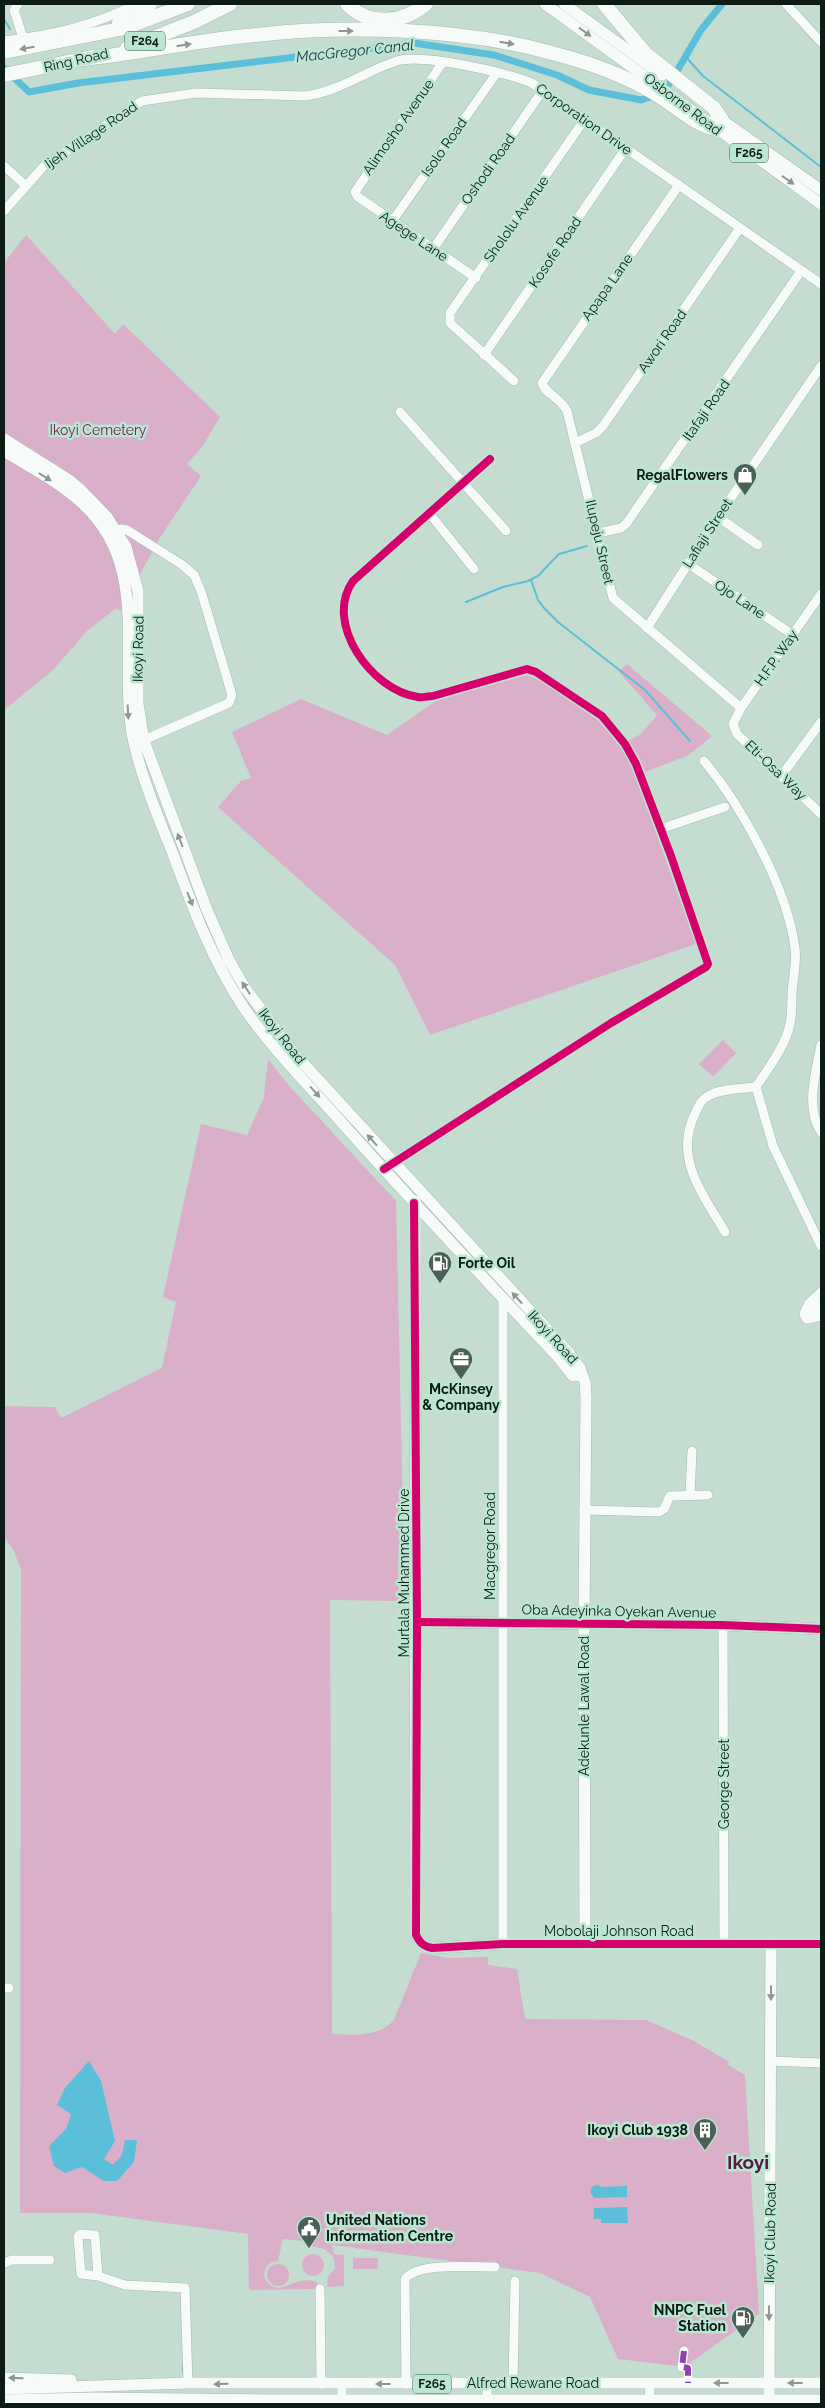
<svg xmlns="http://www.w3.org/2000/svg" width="825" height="2408" font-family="Raleway,sans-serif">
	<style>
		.green { fill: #d9afc9 }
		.water { fill: #5bbfd9 }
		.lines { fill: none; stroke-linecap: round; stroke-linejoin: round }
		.stream { stroke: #5bbfd9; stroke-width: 2 }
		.canal { stroke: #5bbfd9; stroke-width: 7 }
		.minor-casing { stroke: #a7bab0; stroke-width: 10 }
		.major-casing { stroke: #a7bab0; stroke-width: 12 }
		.highway-casing { stroke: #a7bab0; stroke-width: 15 }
		.minor { stroke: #f6faf8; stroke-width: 9 }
		.major { stroke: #f6faf8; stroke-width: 11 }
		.highway { stroke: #f6faf8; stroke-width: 14 }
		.quiet { stroke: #8e44ad; stroke-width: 6; stroke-dasharray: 12 6; stroke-linecap: butt }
		.cycleway-casing { stroke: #bbe7d2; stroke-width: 11 }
		.cycleway { stroke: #d6006c; stroke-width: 8 }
		.oneway { fill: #8d9692 }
		.labels { text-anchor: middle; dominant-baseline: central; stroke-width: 5; stroke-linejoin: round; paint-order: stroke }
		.shield { fill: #bbe7d2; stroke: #40594e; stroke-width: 1 }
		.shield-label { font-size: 12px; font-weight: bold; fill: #0c1c15 }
		.street-label { font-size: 14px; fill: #0c1c15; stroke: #bbe7d2 }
		.park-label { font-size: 14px; fill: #751457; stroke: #bbe7d2 }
		.poi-label { font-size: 14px; font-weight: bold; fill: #0c1c15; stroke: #bbe7d2; text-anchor: end }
		.water-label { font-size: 15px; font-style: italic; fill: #1d3842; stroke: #bbe7d2 }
		.district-label { font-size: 19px; font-weight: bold; fill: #551a40; stroke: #bbe7d2 }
	</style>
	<rect width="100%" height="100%" fill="#c5ddd1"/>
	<g class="green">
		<path d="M26 235 115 334 123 324 220 417 204 444 187 464 201 476 159 539 121 610 115 609 87 631 53 670 4 710V263Z"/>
		<path d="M627 664 712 736 689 755 643 773 628 741 641 734 657 715 619 672Z"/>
		<path d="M527 675 541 681 599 721 616 739 633 769 696 944 430 1035 395 965 218 807 241 781 251 778 232 732 301 699 387 735 437 700Z"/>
		<path d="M723 1040 736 1053 713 1077 699 1064Z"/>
		<path d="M268 1059 291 1088 396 1201 404 1558H398L399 1601 330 1600 332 2034C354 2035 379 2037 394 2020L421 1953 448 1958 488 1957V1965L517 1969 525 2019 646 2020 694 2041 729 2062 728 2065 745 2075 759 2314 684 2367 618 2359 590 2297 540 2273 332 2245 334 2254 344 2255V2286L327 2287 328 2277 335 2268 333 2256 324 2249 305 2245 304 2241 283 2239 278 2261C258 2262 261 2288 280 2288 292 2284 304 2277 317 2282L318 2289 249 2290 248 2234 91 2213H20L21 1569 13 1549 4 1537V1406L55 1407 61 1418 162 1368 176 1302 163 1297 201 1124 247 1135 264 1097Z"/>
		<circle cx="313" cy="2265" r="11"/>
		<rect x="353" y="2258" width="25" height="11"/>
		<circle cx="278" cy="2275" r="11"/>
	</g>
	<g class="water">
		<path d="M89 2061 101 2081 115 2141 104 2159 113 2165 122 2155 125 2140H137L134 2162 117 2181H104L82 2167 65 2173 54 2166 49 2146 66 2129 71 2114 57 2105 65 2088Z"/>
		<path d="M597 2185 602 2187 627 2186V2197L594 2198 590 2192 592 2187Z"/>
		<path d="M627 2207 628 2223H601V2219H594V2208Z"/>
	</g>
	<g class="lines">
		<g class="stream">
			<path d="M4 19 10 29"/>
			<path d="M685 56 703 76 821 167"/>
			<path d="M531 580 538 600 544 608 558 622 645 690 690 741"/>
			<path d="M466 602 503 587 528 581 538 576 559 554 587 546"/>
			<path d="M183 2372V2365"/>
		</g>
		<path class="canal" d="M4 68 29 92 78 83 414 43 494 55 557 75 589 90 641 100 661 93 670 83 701 30 722 4"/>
		<g class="minor-casing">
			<g id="minor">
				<path d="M18 4 14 10 23 38"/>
				<path d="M786 4 821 42"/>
				<path d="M4 41C50 35 95 26 136 4"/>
				<path d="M443 62 355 192 358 197 476 278"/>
				<path d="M4 166 25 185"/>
				<path d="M679 185 542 383C545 394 559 396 567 411L613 598 741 708"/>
				<path d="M4 211 43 167 142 101 196 93 305 96C339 92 365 71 397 61 422 53 507 73 532 83L821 284"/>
				<path d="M393 220 496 74"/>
				<path d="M433 249 543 90"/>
				<path d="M484 355 626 148"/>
				<path d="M514 381 450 323V313L585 119"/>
				<path d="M400 412 506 531"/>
				<path d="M575 443 596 433 603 426 740 228"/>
				<path d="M429 513 474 569"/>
				<path d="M718 517 758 545"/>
				<path d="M598 533 621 528 626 524 801 271"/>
				<path d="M112 536 121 529 127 530 181 564 194 575 201 591 232 695 229 703 139 742"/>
				<path d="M687 563 793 635"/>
				<path d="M821 594 741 708 733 724 737 734 821 814"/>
				<path d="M647 628 718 517 821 366"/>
				<path d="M704 761C743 808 787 888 795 948 797 963 793 978 792 993 792 1003 792 1014 790 1024 785 1047 769 1067 756 1087"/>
				<path d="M782 775 821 722"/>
				<path d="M660 829 725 807"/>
				<path d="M821 1045C816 1070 805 1109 821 1132"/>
				<path d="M756 1087 773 1146 821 1246"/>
				<path d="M390 1165 611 1023 706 967 708 964 671 856 636 764 625 744 602 716 536 672 527 669 433 696C428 696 422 698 418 697 372 691 323 623 353 581L490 459"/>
				<path d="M725 1232C704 1196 674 1159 694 1116 698 1107 701 1099 710 1095 724 1088 741 1089 756 1087"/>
				<path d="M503 1298V1944"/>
				<path d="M807 1309 809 1303 821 1292"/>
				<path d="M690 1495 692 1451"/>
				<path d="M584 1510 659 1512 664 1509 670 1496 708 1495"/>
				<path d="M723 1625 724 1944"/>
				<path d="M4 1988H9"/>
				<path d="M770 2061 821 2063"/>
				<path d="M4 2263 12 2260H50"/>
				<path d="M98 2276 95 2235 80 2234 78 2237 81 2274 98 2276 125 2285 185 2288 188 2383"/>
				<path d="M320 2289 321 2384"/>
				<path d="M684 2351 682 2367 688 2368V2383"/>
				<path d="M487 2383V2404"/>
				<path d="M513 2383 515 2281"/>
				<path d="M342 2384V2404"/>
				<path d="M406 2384 405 2279C417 2262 474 2267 495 2267"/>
				<path d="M649 2404 650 2383"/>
			</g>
		</g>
		<g class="major-casing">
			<g id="major">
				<path d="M545 4 821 204"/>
				<path d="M564 4 662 75"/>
				<path d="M716 116 821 190"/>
				<path d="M4 439 69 480 81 490 107 517 126 547 138 591V704L144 741 207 910 229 960 245 988 293 1052 569 1353 580 1368V1375L573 1376 557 1356C487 1282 418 1207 350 1132 314 1090 273 1051 242 1005 212 959 192 906 173 854 160 822 146 789 137 755 112 670 157 571 82 503 59 482 30 467 4 451"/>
				<path d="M415 1201 416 1935C420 1943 423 1946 432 1948L503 1944H821"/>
				<path d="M821 1305 807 1309 805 1314 807 1318 821 1315"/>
				<path d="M580 1368 585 1382 586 1398 584 1622 585 1944"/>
				<path d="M417 1622 723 1625 821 1629"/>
				<path d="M4 2378 71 2380"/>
				<path d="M4 2389 188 2383H821"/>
				<path d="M4 2400 95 2398 274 2400H821"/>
				<path d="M769 2401 771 1944"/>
			</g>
		</g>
		<g class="highway-casing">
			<g id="highway">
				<path d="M347 4C370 27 403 23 426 4"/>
				<path d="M604 4 646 54 714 108 722 120"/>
				<path d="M119 23 150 4"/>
				<path d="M127 48 194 22 230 4"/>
				<path d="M4 52 125 28 188 4"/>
				<path d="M84 59C141 53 198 40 256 35 347 25 463 28 552 53 587 62 622 74 654 93 673 104 693 124 715 129"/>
				<path d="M4 75 92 57"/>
			</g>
		</g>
		<use href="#minor" class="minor"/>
		<use href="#major" class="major"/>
		<use href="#highway" class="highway"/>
		<path class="quiet" d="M684 2351 682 2367 688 2368V2383"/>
		<g class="cycleway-casing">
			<g id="cycleway">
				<path d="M384 1169 611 1023 706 967 708 964 671 856 636 764 625 744 602 716 536 672 527 669 433 696C428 696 422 698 418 697 372 691 323 623 353 581L490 459"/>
				<path d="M414 1203 417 1622 416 1935C420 1943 423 1946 432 1948L503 1944H821"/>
				<path d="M417 1622 723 1625 821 1629"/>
			</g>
		</g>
		<use href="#cycleway" class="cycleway"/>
	</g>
	<defs><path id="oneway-solid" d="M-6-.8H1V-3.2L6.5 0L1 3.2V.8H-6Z" transform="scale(1.25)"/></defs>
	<g class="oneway">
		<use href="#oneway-solid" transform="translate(346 31)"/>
		<use href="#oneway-solid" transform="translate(585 32) rotate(36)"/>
		<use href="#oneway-solid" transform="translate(507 43) rotate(10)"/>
		<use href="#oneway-solid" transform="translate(184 45) rotate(-9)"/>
		<use href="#oneway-solid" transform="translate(27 48) rotate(170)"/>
		<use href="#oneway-solid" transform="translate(788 180) rotate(35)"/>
		<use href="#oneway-solid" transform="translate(45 477) rotate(32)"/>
		<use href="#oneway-solid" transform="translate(128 712) rotate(87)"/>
		<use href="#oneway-solid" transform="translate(180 840) rotate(-111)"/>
		<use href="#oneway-solid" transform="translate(190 899) rotate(68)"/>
		<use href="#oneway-solid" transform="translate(246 988) rotate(-123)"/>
		<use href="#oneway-solid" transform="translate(315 1092) rotate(48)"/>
		<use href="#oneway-solid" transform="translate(372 1140) rotate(-132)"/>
		<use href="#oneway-solid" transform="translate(517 1298) rotate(-133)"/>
		<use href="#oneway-solid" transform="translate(771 1993) rotate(90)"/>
		<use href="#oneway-solid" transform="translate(769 2313) rotate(90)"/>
		<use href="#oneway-solid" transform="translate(16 2378) rotate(-179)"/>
		<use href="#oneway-solid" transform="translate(721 2383) rotate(180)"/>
		<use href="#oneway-solid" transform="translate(795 2383) rotate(180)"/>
		<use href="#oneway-solid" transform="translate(221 2384) rotate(179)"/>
		<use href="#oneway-solid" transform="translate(383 2384) rotate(180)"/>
	</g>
	<defs>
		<g id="shop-pin" transform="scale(1.25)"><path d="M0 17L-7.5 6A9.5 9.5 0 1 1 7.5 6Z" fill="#4d6057" stroke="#bbe7d2"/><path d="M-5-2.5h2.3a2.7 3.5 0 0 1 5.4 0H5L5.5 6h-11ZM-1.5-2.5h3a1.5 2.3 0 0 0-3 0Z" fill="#fff"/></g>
		<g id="fuel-pin" transform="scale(1.25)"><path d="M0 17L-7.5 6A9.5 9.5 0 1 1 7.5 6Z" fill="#4d6057" stroke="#bbe7d2"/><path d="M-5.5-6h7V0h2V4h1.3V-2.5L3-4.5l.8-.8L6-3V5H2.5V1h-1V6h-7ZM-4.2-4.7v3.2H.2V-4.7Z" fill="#fff"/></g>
		<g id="office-pin" transform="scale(1.25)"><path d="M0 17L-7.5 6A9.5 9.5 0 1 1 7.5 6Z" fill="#4d6057" stroke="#bbe7d2"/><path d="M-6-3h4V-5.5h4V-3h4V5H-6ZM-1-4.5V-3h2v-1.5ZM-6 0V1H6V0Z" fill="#fff"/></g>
		<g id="building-pin" transform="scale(1.25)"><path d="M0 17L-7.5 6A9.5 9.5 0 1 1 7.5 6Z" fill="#4d6057" stroke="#bbe7d2"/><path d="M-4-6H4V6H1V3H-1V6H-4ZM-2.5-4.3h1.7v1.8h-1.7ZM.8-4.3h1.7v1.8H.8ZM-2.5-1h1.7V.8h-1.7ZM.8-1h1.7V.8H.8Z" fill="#fff"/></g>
		<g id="civic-pin" transform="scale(1.25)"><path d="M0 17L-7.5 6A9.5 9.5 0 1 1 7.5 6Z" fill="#4d6057" stroke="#bbe7d2"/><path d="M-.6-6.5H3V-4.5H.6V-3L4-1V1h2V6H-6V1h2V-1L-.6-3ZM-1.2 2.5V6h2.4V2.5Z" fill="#fff"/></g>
	</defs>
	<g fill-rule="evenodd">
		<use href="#shop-pin" x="745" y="475"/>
		<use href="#fuel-pin" x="440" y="1263"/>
		<use href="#office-pin" x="461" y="1359"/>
		<use href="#building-pin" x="705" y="2130"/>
		<use href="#civic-pin" x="309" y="2228"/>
		<use href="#fuel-pin" x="743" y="2318"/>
	</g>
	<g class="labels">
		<g class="shield">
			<rect x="125" y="31.5" width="40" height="19" rx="4"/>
			<rect x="730" y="143.5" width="38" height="19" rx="4"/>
			<rect x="413" y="2374.5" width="38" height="19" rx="4"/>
		</g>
		<g class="shield-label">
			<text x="145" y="41">F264</text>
			<text x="749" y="153">F265</text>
			<text x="432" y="2384">F265</text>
		</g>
		<g class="street-label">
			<text transform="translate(76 60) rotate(-13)">Ring Road</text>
			<text transform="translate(683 104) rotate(37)">Osborne Road</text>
			<text transform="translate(584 119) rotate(35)">Corporation Drive</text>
			<text transform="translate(398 127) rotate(-55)">Alimosho Avenue</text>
			<text transform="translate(91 135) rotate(-34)">Ijeh Village Road</text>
			<text transform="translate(444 147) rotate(-55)">Isolo Road</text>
			<text transform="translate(488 169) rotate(-55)">Oshodi Road</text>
			<text transform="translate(516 219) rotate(-55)">Shololu Avenue</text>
			<text transform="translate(414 236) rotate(34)">Agege Lane</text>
			<text transform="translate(555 252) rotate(-56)">Kosofe Road</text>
			<text transform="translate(607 287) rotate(-55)">Apapa Lane</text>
			<text transform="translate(662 341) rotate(-55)">Awori Road</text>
			<text transform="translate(706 410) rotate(-55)">Itafaji Road</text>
			<text transform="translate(707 533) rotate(-57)">Lafiaji Street</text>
			<text transform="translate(600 542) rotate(77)">Ilupeju Street</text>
			<text transform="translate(740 599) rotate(34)">Ojo Lane</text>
			<text transform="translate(138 649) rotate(-89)">Ikoyi Road</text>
			<text transform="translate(776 658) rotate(-55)">H.F.P. Way</text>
			<text transform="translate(776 770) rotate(44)">Eti-Osa Way</text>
			<text transform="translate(282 1036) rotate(52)">Ikoyi Road</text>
			<text transform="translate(553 1337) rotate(48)">Ikoyi Road</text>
			<text transform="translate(490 1546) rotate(-90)">Macgregor Road</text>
			<text transform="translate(404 1573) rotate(-90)">Murtala Muhammed Drive</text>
			<text transform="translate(619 1611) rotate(1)">Oba Adeyinka Oyekan Avenue</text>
			<text transform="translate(584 1706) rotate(-90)">Adekunle Lawal Road</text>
			<text transform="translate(724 1784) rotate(-90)">George Street</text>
			<text x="619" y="1931">Mobolaji Johnson Road</text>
			<text transform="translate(770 2233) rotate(-89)">Ikoyi Club Road</text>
			<text x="533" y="2383">Alfred Rewane Road</text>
		</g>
		<g class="park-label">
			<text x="98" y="430">Ikoyi Cemetery</text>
		</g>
		<g class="poi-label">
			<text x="728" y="475">RegalFlowers</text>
			<text x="458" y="1263" text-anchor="start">Forte Oil</text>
			<text x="461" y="1389" text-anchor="middle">McKinsey<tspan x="461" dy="16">&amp; Company</tspan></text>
			<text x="688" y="2130">Ikoyi Club 1938</text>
			<text x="326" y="2220" text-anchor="start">United Nations<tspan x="326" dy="16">Information Centre</tspan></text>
			<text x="726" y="2310">NNPC Fuel<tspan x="726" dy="16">Station</tspan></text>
		</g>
		<g class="water-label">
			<text transform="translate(355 51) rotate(-6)">MacGregor Canal</text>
		</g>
		<g class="district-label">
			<text x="748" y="2162">Ikoyi</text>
		</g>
	</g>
	<rect width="825" height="2408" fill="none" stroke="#0c1c15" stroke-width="10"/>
</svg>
